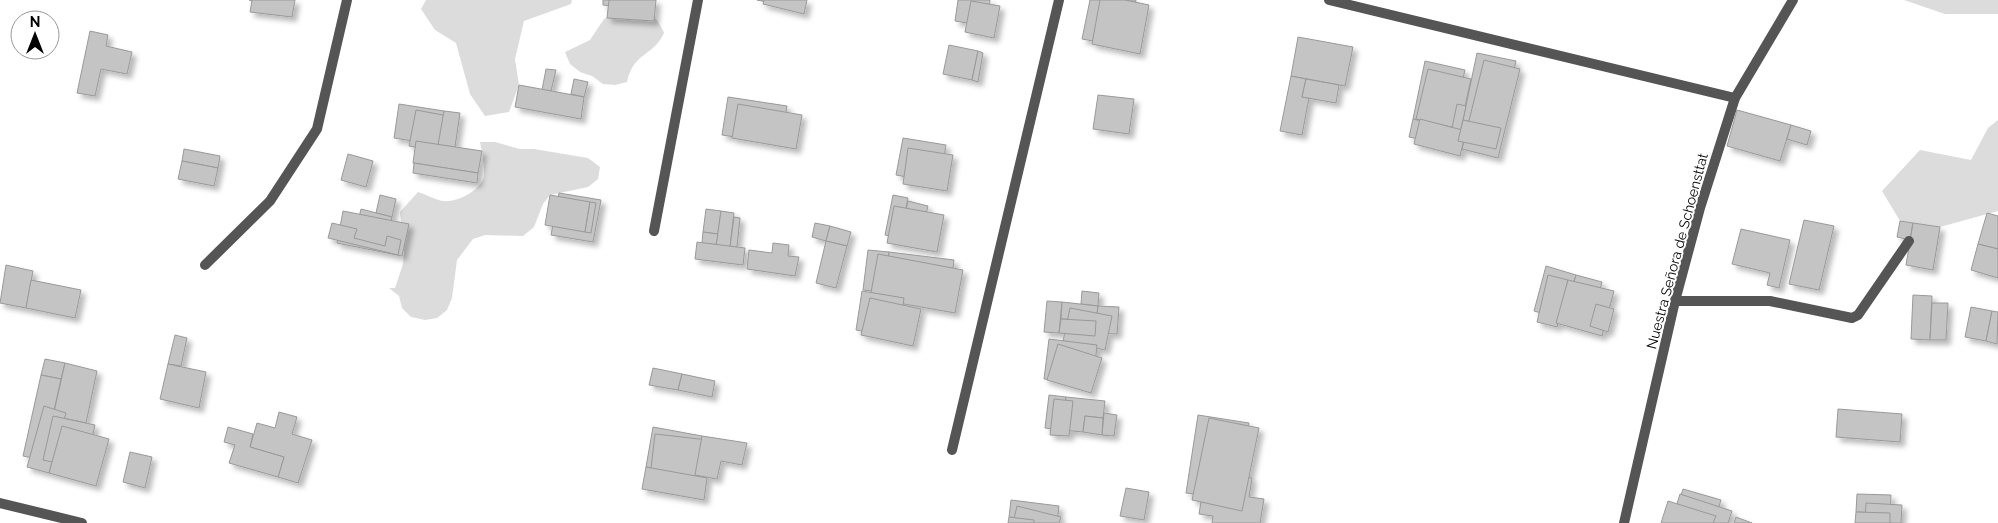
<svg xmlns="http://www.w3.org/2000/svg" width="1998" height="523" font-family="Raleway,sans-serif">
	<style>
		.green { fill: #dcdcdc }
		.building { fill: #c4c4c4; stroke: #999; filter: url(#shadow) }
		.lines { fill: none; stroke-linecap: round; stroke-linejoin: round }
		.street { stroke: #555; stroke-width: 10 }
		.labels { text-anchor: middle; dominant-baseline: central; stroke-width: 4; stroke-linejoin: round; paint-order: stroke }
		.street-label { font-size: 14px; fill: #000; stroke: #fff }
	</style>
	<defs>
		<filter id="shadow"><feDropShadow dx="4.5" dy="4.5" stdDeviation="2.5" flood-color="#0004"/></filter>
	</defs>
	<rect width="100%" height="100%" fill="#fff"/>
	<g class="green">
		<path d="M426 0H572L571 4 524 21 515 59 519 85 509 112 485 116 470 94 456 43 435 30 421 9Z"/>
		<path d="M1904 0H1998V14H1945Z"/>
		<path d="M616 12C641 12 653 7 664 33 652 58 634 51 627 82L615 85 603 84 592 76 580 72 570 64 565 52 590 40 604 19Z"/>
		<path d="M1998 120V211L1940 227 1900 221 1882 191 1920 150 1971 160 1988 128Z"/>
		<path d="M480 142H495L520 149H534L588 158 600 167 598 179 588 187 550 195 543 204 534 227 523 236 485 235 473 239 457 260 452 298 447 310 437 318 425 320 411 317 402 308 399 296 389 288H395L403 264 404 252 400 212 418 192C425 194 436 200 443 201 456 203 480 191 484 177 485 169 482 150 480 142Z"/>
	</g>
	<g class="building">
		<path d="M249 0H277L275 6Z"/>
		<path d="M252 0H295L292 17 250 12Z"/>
		<path d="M603 0H644L643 10 603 5Z"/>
		<path d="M609 0H656L654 21 607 18Z"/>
		<path d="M757 0H798L796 8Z"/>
		<path d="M764 0H807L804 14 763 4Z"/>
		<path d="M958 0H990L987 26 955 21Z"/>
		<path d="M1090 0H1136L1127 47 1082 39Z"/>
		<path d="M1100 0H1125L1149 5 1140 54 1092 44Z"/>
		<path d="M971 1 1000 6 994 38 965 32Z"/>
		<path d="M90 31 108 35 106 46 132 52 127 74 101 69 95 96 77 93Z"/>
		<path d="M1298 37 1353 47 1345 86 1291 76Z"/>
		<path d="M949 45 978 51 972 80 943 74Z"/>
		<path d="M978 51 983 53 978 82 972 80Z"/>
		<path d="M1477 53 1516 61 1501 128 1463 120Z"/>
		<path d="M1484 60 1520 69 1498 158 1462 149Z"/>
		<path d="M1425 61 1465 70 1452 128 1413 119Z"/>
		<path d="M546 69 556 70 551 91 542 90Z"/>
		<path d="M1428 69 1471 79 1460 129 1416 119Z"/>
		<path d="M1291 76 1306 79 1302 97 1309 98 1302 135 1280 131Z"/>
		<path d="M574 79 588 82 584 97 571 94Z"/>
		<path d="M1306 79 1339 85 1336 103 1302 97Z"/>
		<path d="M519 85 584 97 581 119 515 107Z"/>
		<path d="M1098 95 1134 99 1129 134 1093 129Z"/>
		<path d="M728 97 787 106 781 144 722 135Z"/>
		<path d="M399 104 444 111 438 145 394 138Z"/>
		<path d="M738 104 802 115 796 149 732 138Z"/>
		<path d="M1457 104 1466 106 1457 147 1409 137 1413 119 1452 128Z"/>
		<path d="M416 110 459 118 452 154 409 146Z"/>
		<path d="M1737 110 1791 125 1780 161 1727 146Z"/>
		<path d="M444 111 460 113 455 147 438 145Z"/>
		<path d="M1420 119 1466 131 1460 156 1414 144Z"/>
		<path d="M1463 120 1501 128 1496 149 1458 141Z"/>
		<path d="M1791 125 1811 131 1807 145 1787 139Z"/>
		<path d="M903 138 946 145 940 183 896 175Z"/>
		<path d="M416 141 482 151 478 173 413 163Z"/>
		<path d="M908 148 953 155 947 191 903 184Z"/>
		<path d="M184 149 220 156 218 168 182 161Z"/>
		<path d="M348 154 373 161 366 187 341 180Z"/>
		<path d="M182 161 218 168 214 186 178 179Z"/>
		<path d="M414 163 478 173 477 183 413 173Z"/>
		<path d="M559 193 601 200 593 242 551 235Z"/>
		<path d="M380 195 396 199 392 217 376 213Z"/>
		<path d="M550 195 590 202 585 232 545 225Z"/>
		<path d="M893 195 908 198 904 218 928 223 924 243 885 235Z"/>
		<path d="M908 201 928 206 924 222 904 218Z"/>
		<path d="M590 202 596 203 591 233 585 232Z"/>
		<path d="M894 206 944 215 937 252 887 243Z"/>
		<path d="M361 209 392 217 385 246 354 238Z"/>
		<path d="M706 209 721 211 718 234 703 232Z"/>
		<path d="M343 211 409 224 402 256 337 243Z"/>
		<path d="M721 211 734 213 730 247 716 245Z"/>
		<path d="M1987 213 1998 216V249L1978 244Z"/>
		<path d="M734 217 740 218 737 247H730Z"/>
		<path d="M1804 220 1834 226 1819 290 1789 284Z"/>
		<path d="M1900 221 1913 223 1910 240 1897 237Z"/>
		<path d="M332 223 357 229 354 238 385 246 387 236 401 240 398 255 328 238Z"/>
		<path d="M815 223 830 226 826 241 812 237Z"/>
		<path d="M1913 223 1940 227 1933 270 1906 265Z"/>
		<path d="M830 226 851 232 847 246 826 241Z"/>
		<path d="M1741 229 1790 240 1779 288 1767 285 1770 273 1732 264Z"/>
		<path d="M703 232 718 234 716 245 702 243Z"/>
		<path d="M826 241 847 246 836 288 816 283Z"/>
		<path d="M697 242 745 248 743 265 695 259Z"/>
		<path d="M773 243 789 245 788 256 799 257 795 276 747 269 749 250 772 253Z"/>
		<path d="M1978 244 1998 249V278L1971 270Z"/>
		<path d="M868 250 889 252 884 292 863 290Z"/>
		<path d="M889 252 954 260 949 300 884 292Z"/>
		<path d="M878 254 963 270 955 313 870 298Z"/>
		<path d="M6 265 33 271 26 308 0 303Z"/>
		<path d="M1546 266 1576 275 1563 319 1534 311Z"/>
		<path d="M1548 275 1568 280 1557 327 1537 322Z"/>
		<path d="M1576 275 1602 282 1590 326 1563 319Z"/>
		<path d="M31 280 81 290 75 318 26 308Z"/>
		<path d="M1568 280 1614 291 1602 336 1556 323Z"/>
		<path d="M862 291 904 298 902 314 913 316 911 331 899 329 897 337 856 330Z"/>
		<path d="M1082 291 1099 293 1098 306 1081 304Z"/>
		<path d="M1913 295 1932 296 1930 340 1911 339Z"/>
		<path d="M870 298 921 309 913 346 861 335Z"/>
		<path d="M1047 301 1062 302 1059 333 1044 332Z"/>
		<path d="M1062 302 1098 306 1096 321 1061 319Z"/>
		<path d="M1932 303H1948L1946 340H1930Z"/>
		<path d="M1596 304 1614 309 1608 332 1590 326Z"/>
		<path d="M1098 306 1119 307 1117 334 1095 333Z"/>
		<path d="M1971 307 1992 311 1986 341 1965 337Z"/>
		<path d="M1070 308 1112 316 1105 350 1063 341Z"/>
		<path d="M1992 311 1998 312 1997 344 1986 341Z"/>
		<path d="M1061 319 1096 321 1095 336 1059 333Z"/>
		<path d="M175 335 187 338 181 366 168 364Z"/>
		<path d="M1049 339 1097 345 1093 385 1044 379Z"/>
		<path d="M1058 344 1102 358 1091 393 1047 380Z"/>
		<path d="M45 359 65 363 61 379 41 375Z"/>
		<path d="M65 363 97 371 86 423 53 416Z"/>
		<path d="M168 364 206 372 199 408 160 399Z"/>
		<path d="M653 368 682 374 678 390 649 385Z"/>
		<path d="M682 374 715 381 712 397 678 390Z"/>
		<path d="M41 375 61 379 43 460 23 456Z"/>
		<path d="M1049 395 1066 397 1062 430 1045 428Z"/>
		<path d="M1066 397 1105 401 1103 418 1085 416 1083 432 1062 430Z"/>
		<path d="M1054 399 1073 401 1069 436 1050 435Z"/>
		<path d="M44 406 66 413 49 473 27 467Z"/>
		<path d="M1838 409 1902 414 1900 442 1836 437Z"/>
		<path d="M279 412 297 417 292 434 312 440 298 483 278 477 284 457 250 447 257 423 275 428Z"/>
		<path d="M1104 413 1117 415 1114 436 1102 435Z"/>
		<path d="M1198 415 1249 423 1241 476 1252 478 1249 497 1264 499 1260 523H1212L1213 516 1199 514 1202 495 1186 493Z"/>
		<path d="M53 416 95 425 85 469 43 460Z"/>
		<path d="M1085 416 1103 418 1102 435 1083 432Z"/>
		<path d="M1209 418 1259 428 1242 511 1192 500Z"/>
		<path d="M62 426 109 439 96 486 49 473Z"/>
		<path d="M228 427 253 434 250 447 284 457 278 477 229 463 235 445 224 442Z"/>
		<path d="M653 427 702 436 695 475 646 467Z"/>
		<path d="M655 434 708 440 703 483 650 477Z"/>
		<path d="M702 436 747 443 742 465 721 461 717 479 695 475Z"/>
		<path d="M130 452 152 457 145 488 123 482Z"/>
		<path d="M646 467 707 478 704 500 642 489Z"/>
		<path d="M1126 488 1149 492 1144 520 1120 516Z"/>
		<path d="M1683 489 1721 500 1716 516 1678 505Z"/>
		<path d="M1680 494 1732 511 1728 523H1671Z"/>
		<path d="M1857 494 1891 495 1890 513 1856 512Z"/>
		<path d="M1011 500 1059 506 1057 523H1034V520L1009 517Z"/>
		<path d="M1668 501 1716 516 1713 523H1661Z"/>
		<path d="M1866 503 1902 505 1901 523H1865Z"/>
		<path d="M1017 506 1061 517 1059 523H1013Z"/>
		<path d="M1856 512 1890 513V523H1855Z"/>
		<path d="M1009 517 1034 520V523H1008Z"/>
		<path d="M1736 517 1752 523H1734Z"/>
	</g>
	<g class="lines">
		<g class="street">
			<path d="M1329 0 1735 98"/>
			<path d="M654 231 698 0"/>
			<path d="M205 265 270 201 317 129 347 0"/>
			<path d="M1675 301H1770L1852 318 1858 315 1909 241"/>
			<path d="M952 450 1059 0"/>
			<path d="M0 503 82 523"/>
			<path d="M1624 523 1675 301 1700 208 1735 98 1793 0"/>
		</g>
	</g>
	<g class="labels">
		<g class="street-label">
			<text transform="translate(1677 251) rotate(-75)">Nuestra Señora de Schoensttat</text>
		</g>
	</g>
	<g transform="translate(35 35)"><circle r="24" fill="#ffffff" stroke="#999999"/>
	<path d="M0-4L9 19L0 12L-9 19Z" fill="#000000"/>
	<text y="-8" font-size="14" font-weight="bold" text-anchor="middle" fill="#000000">N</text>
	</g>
</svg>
